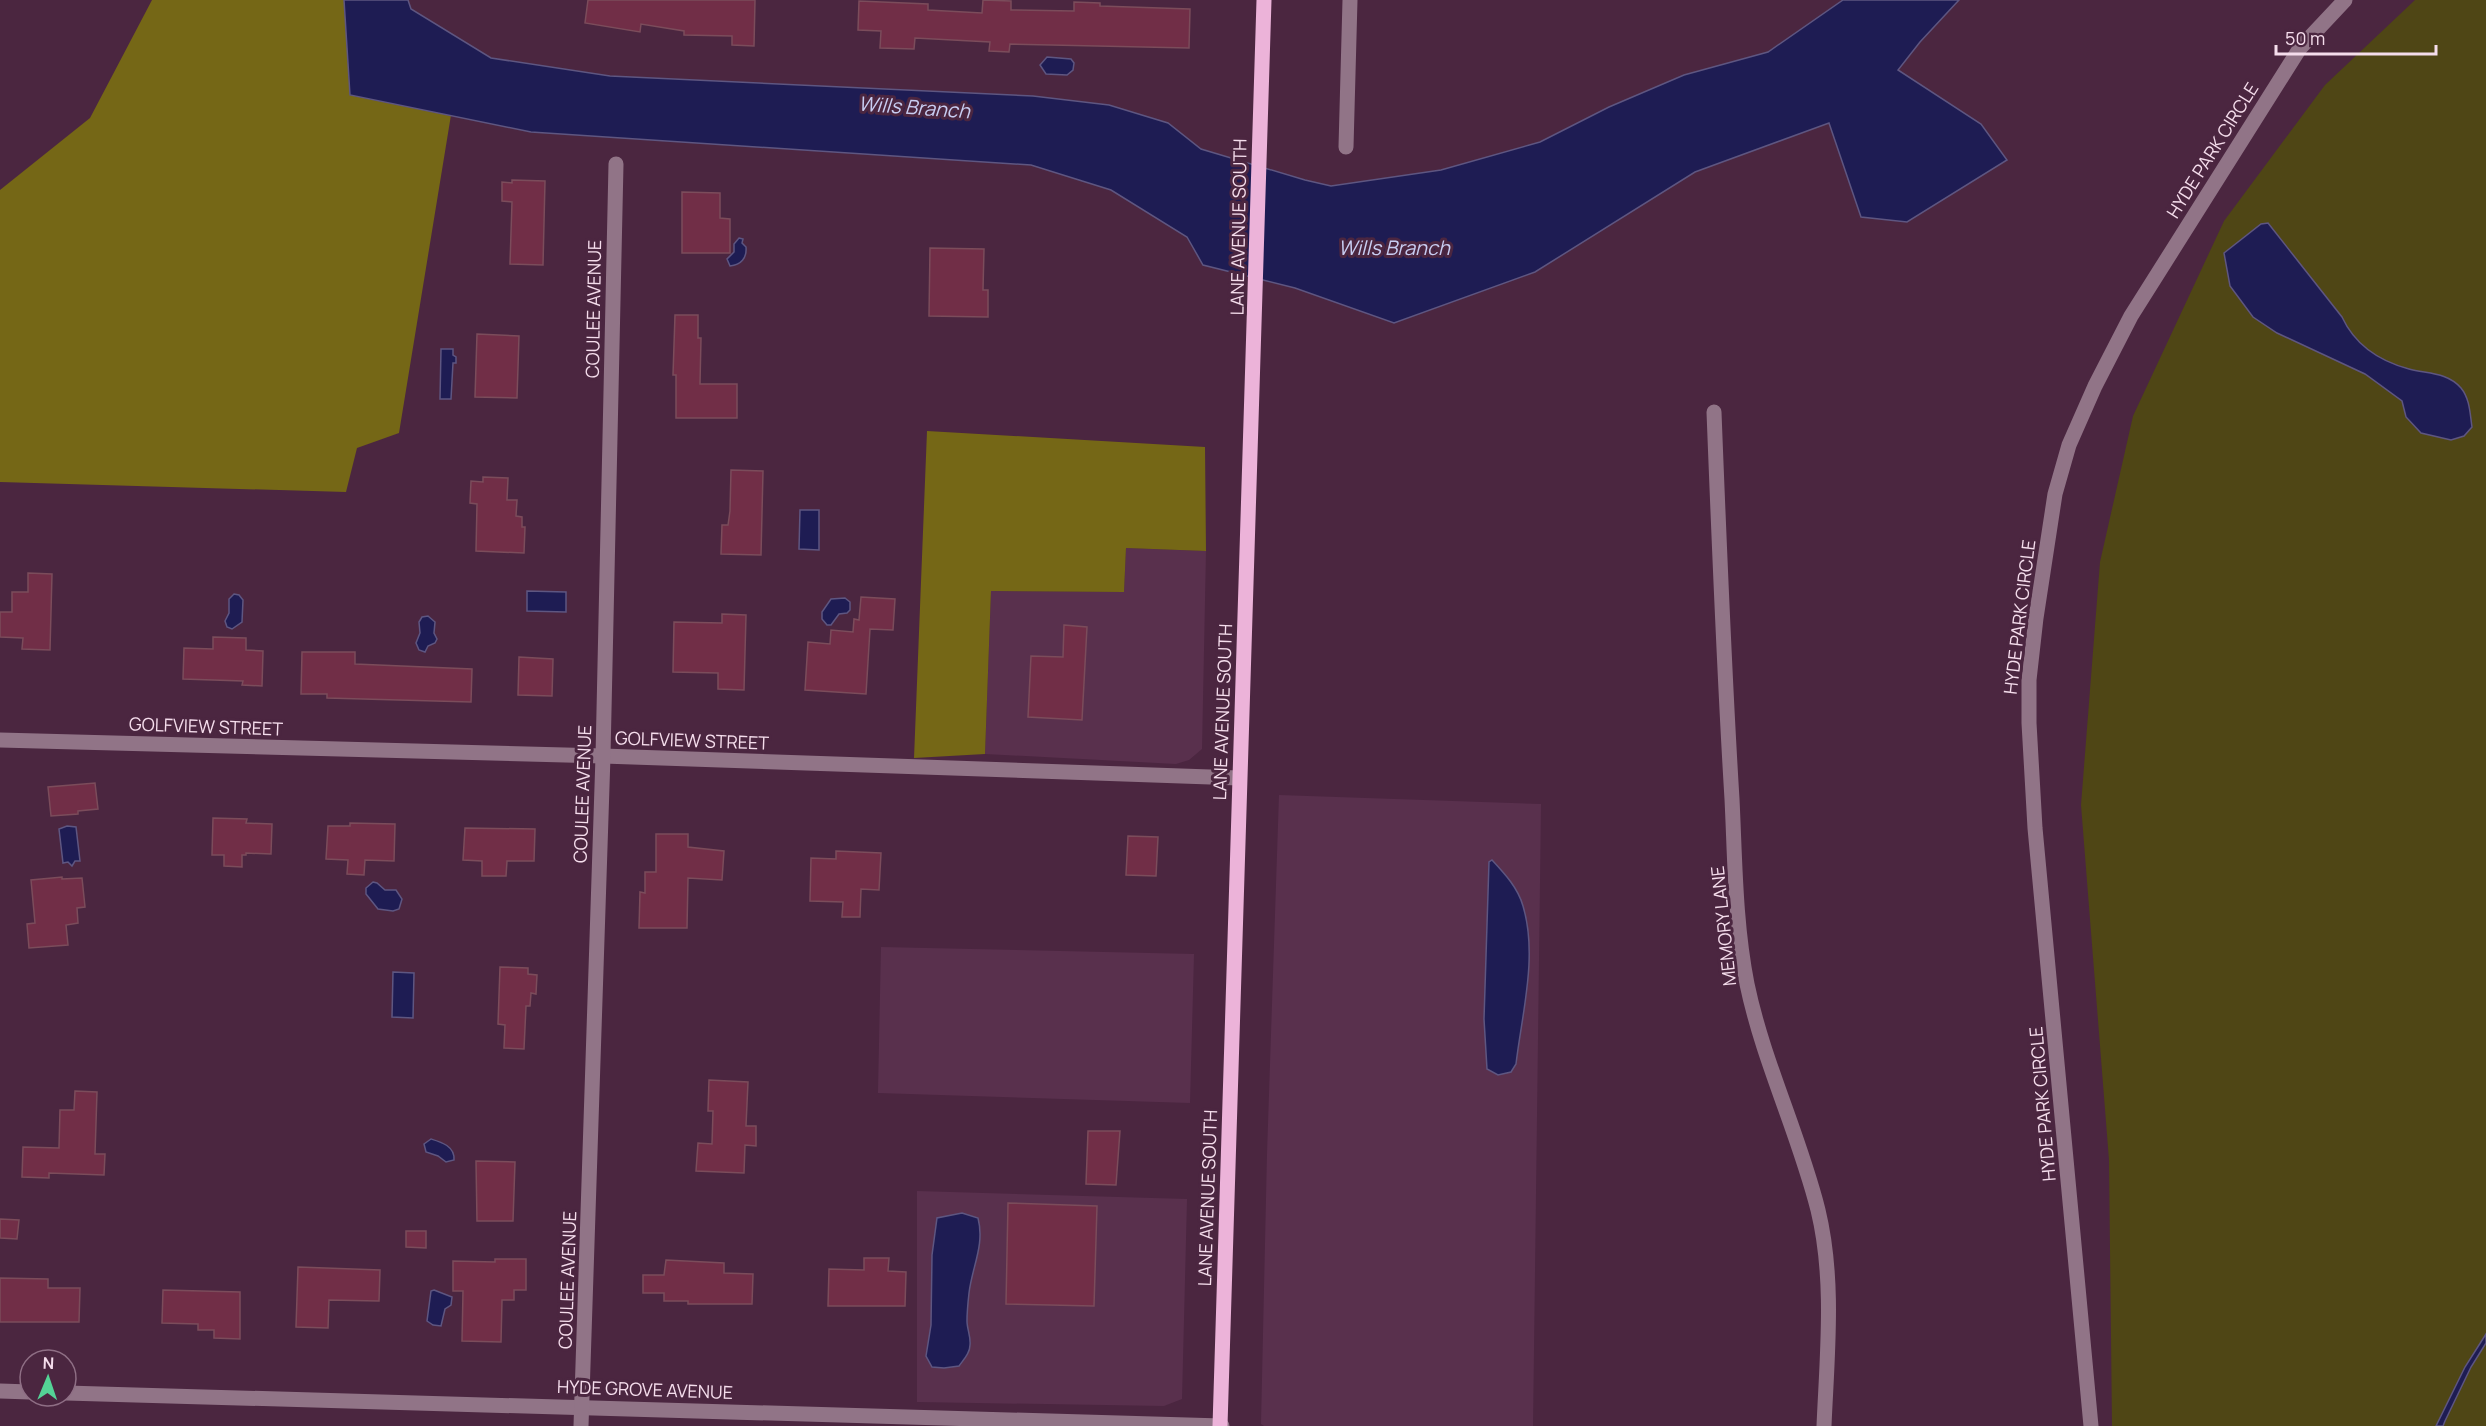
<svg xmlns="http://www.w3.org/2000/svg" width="2486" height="1426" font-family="Manrope,sans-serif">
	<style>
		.built { fill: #59304d }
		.green { fill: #4f4615 }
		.forest { fill: #756716 }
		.water { fill: #1e1c53; stroke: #5e5681; stroke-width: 1.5 }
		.building { fill: #712e47; stroke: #7b4c5b; stroke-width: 1.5 }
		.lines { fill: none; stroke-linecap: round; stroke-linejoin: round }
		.minor { stroke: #917487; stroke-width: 15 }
		.major { stroke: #ecb3d9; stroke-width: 15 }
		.labels { text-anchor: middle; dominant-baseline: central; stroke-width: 6; stroke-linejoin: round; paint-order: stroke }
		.street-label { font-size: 18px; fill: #f5ddec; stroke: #4b2640 }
		.water-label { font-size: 20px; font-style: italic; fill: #c8cdf2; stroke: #4b2640 }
	</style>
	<rect width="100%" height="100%" fill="#4b2640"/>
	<g class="built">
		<path d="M1126 548 1206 551 1202 749 1189 760 1176 764 985 754 991 591 1124 592Z"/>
		<path d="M1279 795 1541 804 1533 1426H1264L1261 1424 1267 1154Z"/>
		<path d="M881 947 1194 954 1190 1103 878 1093Z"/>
		<path d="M917 1191 1187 1199 1182 1399 1164 1406 917 1402Z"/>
	</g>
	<path class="green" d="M2415 0H2486V1426H2112L2109 1160 2081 805 2100 562 2133 416 2224 221 2325 85Z"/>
	<g class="forest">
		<path d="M152 0H344L350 95 451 115 399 433 357 448 346 492 0 482V190L90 118Z"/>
		<path d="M927 431 1205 447 1206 551 1126 548 1124 592 991 591 985 754 914 758Z"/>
	</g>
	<g class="water">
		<path d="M344 0H408L411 9 491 58 610 76 1033 96 1109 105 1168 123 1201 149 1305 180 1331 186 1441 170 1540 142 1609 107 1684 75 1768 52 1843 0H1959L1920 42 1898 70 1981 124 2007 160 1907 222 1861 217 1829 123 1695 172 1535 272 1394 323 1295 288 1203 265 1187 237 1111 190 1031 165 531 132 350 95Z"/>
		<path d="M1047 57 1071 59 1074 63 1073 70 1067 75 1046 74 1040 65Z"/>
		<path d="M2268 223 2342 317C2355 345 2379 361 2409 369 2427 374 2447 372 2461 388 2470 399 2470 414 2472 427L2464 436 2451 440 2421 433 2406 417 2402 401 2365 374 2277 333 2253 317 2230 286 2224 253 2261 224Z"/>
		<path d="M739 238 743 239 742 243 746 247C747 258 741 265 730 266L727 259 734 252V244Z"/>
		<path d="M441 349H453V355L456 357V363H453L451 399H440Z"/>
		<path d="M800 510H819V550L799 549Z"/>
		<path d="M527 591 566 592V612L527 611Z"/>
		<path d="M234 594 239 595 243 600 242 622 232 629 227 627 225 621 229 613V599Z"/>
		<path d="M845 598 850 602V610L847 613 839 614 831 625H827L822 619V612L831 599Z"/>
		<path d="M428 616 435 622 434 633 437 639 435 643 428 646 425 652 419 650 416 643 420 633 419 622 422 617Z"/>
		<path d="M67 826 76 827 80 861H75L72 866 68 862 63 863 59 829Z"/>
		<path d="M1492 860C1505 874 1518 888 1523 906 1538 956 1522 1013 1516 1064L1511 1072 1498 1075 1487 1069 1484 1019 1489 862Z"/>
		<path d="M373 882 377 883 385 890H396L402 899 399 909 393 911 378 909 366 894V888Z"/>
		<path d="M393 972 414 973 413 1018 392 1017Z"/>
		<path d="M431 1139C441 1142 455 1146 454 1160L446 1162 438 1156 426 1152 424 1144Z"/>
		<path d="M962 1213 978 1218C985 1245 972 1267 969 1293 968 1302 967 1312 967 1321 967 1329 971 1337 970 1345 970 1353 964 1359 959 1366L944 1368 932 1367 926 1356 931 1325 932 1255 937 1218Z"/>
		<path d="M434 1290 452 1297 451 1305 445 1309 441 1326 433 1325 427 1321 431 1291Z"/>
		<path d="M2486 1334V1343L2471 1367 2445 1421 2443 1426H2436L2465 1367Z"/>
	</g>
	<g class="building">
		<path d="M588 0H755L754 46 732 45V36L684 35V31L641 24 640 32 585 23Z"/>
		<path d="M983 0 1011 1V10L1074 11V2L1100 3V6L1190 9 1189 48 1010 44 1009 52 989 51 990 42 915 38 914 49 880 48 881 31 858 30 859 1 928 4V10L982 13Z"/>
		<path d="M512 180 545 181 543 265 510 264 512 202 502 201V182L512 183Z"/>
		<path d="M682 192 720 193V218L730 219V253H682Z"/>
		<path d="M930 248 984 249 983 290H988V317L929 316Z"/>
		<path d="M675 315H698V338H701L700 384H737V418H676V375H673Z"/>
		<path d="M477 334 519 336 517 398 475 397Z"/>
		<path d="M731 470 763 471 761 555 721 554 722 525H728L730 511Z"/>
		<path d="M483 477 508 478 507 500H517L516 516 522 517V527H525L524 553 476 551 477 504 470 503 471 481 483 482Z"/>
		<path d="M28 573 52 574 50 650 22 649 23 638 0 637V612H12V592H28Z"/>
		<path d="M861 597 895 599 893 630 870 629 866 694 805 690 808 642 830 644 831 630 853 632 854 619 859 620Z"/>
		<path d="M722 614 746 615 744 690 718 689V673L673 672 674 622 722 623Z"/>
		<path d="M1064 625 1087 627 1082 720 1028 717 1031 656 1063 657Z"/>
		<path d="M213 637 246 638V650L263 651 262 686 242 685 243 681 183 679 184 648 213 649Z"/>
		<path d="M302 652H355V664L472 669 471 702 327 698V694H301Z"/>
		<path d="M519 657 553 659 552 696 518 695Z"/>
		<path d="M95 783 98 809 78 811V814L51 816 48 787Z"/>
		<path d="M213 818 247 819 246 823 272 824 271 854 246 853V855H242V867L224 866V855H212Z"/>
		<path d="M350 823 395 824 394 861 365 860 364 875 347 874 348 860 326 859 328 826H350Z"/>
		<path d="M465 828 535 829 534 861H507L506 876H482V861L463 860Z"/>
		<path d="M656 834H688V847L724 851 722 880 688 878 687 928H639L640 892 645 893V872H656Z"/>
		<path d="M1128 836 1158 837 1156 876 1126 875Z"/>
		<path d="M836 851 881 853 879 890 861 889 860 917H842L843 902 810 901 811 858 836 859Z"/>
		<path d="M62 877V879L82 878 85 907 77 908 78 923 66 925 68 945 29 948 27 924 35 923 31 880Z"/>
		<path d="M500 967 528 968V974L537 975 536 994 531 993 530 1006H526L524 1049 504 1048 505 1025 498 1024Z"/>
		<path d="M709 1080 748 1082 746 1126H756V1146L745 1145 744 1173 696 1171 698 1143 712 1144 713 1111H708Z"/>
		<path d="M75 1091 97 1092 95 1154H105L104 1175 49 1173V1178L22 1177 23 1147 59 1148 60 1110H74Z"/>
		<path d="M1088 1131H1120L1116 1185 1086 1184Z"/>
		<path d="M476 1161 515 1162 513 1221H477Z"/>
		<path d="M1008 1203 1097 1206 1094 1306 1006 1304Z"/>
		<path d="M0 1219 19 1220 17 1239 0 1238Z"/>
		<path d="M406 1231H426V1248L406 1247Z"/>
		<path d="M864 1258H889L888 1271 906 1272 905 1306H828L829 1269 864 1270Z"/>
		<path d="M495 1259H526V1290H514V1300H502L501 1342 462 1341 463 1291H453V1261L495 1262Z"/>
		<path d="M666 1260 724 1263V1273L753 1274 752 1304H688V1301H664V1293H643V1275H664Z"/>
		<path d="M298 1267 380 1270 379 1301 329 1300 328 1328 296 1327Z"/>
		<path d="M0 1278 48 1279V1288H80L79 1322H0Z"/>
		<path d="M163 1290 240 1292V1339L214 1338V1330H198V1324L162 1323Z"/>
	</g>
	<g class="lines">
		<g class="minor">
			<path d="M1346 147 1350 0"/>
			<path d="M1714 412C1719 541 1724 670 1732 799 1735 860 1735 923 1747 984 1763 1061 1799 1134 1818 1210 1835 1280 1827 1355 1824 1426"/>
			<path d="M0 740 603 756 1239 778"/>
			<path d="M0 1391 30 1392"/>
			<path d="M66 1393 1222 1426"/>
			<path d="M581 1426 603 756 616 164"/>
			<path d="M2091 1426 2035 828 2029 723V680L2036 618 2055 494 2069 445 2095 386 2131 316 2300 48 2345 0"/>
		</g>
		<path class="major" d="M1220 1426 1264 0"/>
	</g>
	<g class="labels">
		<g class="street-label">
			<text transform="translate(2212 150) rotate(-58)">HYDE PARK CIRCLE</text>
			<text transform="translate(1238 227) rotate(-89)">LANE AVENUE SOUTH</text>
			<text transform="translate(593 309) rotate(-89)">COULEE AVENUE</text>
			<text transform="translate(2019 617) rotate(-83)">HYDE PARK CIRCLE</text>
			<text transform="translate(1222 712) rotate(-88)">LANE AVENUE SOUTH</text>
			<text transform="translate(206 726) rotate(2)">GOLFVIEW STREET</text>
			<text transform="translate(692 740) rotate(2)">GOLFVIEW STREET</text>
			<text transform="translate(582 794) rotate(-88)">COULEE AVENUE</text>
			<text transform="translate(1723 926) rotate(-96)">MEMORY LANE</text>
			<text transform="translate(2042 1104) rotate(-95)">HYDE PARK CIRCLE</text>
			<text transform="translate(1207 1198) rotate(-88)">LANE AVENUE SOUTH</text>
			<text transform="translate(567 1280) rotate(-88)">COULEE AVENUE</text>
			<text transform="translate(645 1389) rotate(2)">HYDE GROVE AVENUE</text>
		</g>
		<g class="water-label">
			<text transform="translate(914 107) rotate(4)">Wills Branch</text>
			<text x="1394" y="247">Wills Branch</text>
		</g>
	</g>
	<g transform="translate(48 1378) rotate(2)"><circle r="28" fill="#4b2640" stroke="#8f6f85" stroke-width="1.5"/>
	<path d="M0-4.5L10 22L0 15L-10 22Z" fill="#54d396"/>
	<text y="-9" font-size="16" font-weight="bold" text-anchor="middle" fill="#f5ddec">N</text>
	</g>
	<path d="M2276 45v9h160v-9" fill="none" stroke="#f5ddec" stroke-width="3"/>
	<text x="2285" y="45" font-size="18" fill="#f5ddec" stroke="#4b2640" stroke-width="4.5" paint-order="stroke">50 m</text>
</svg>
